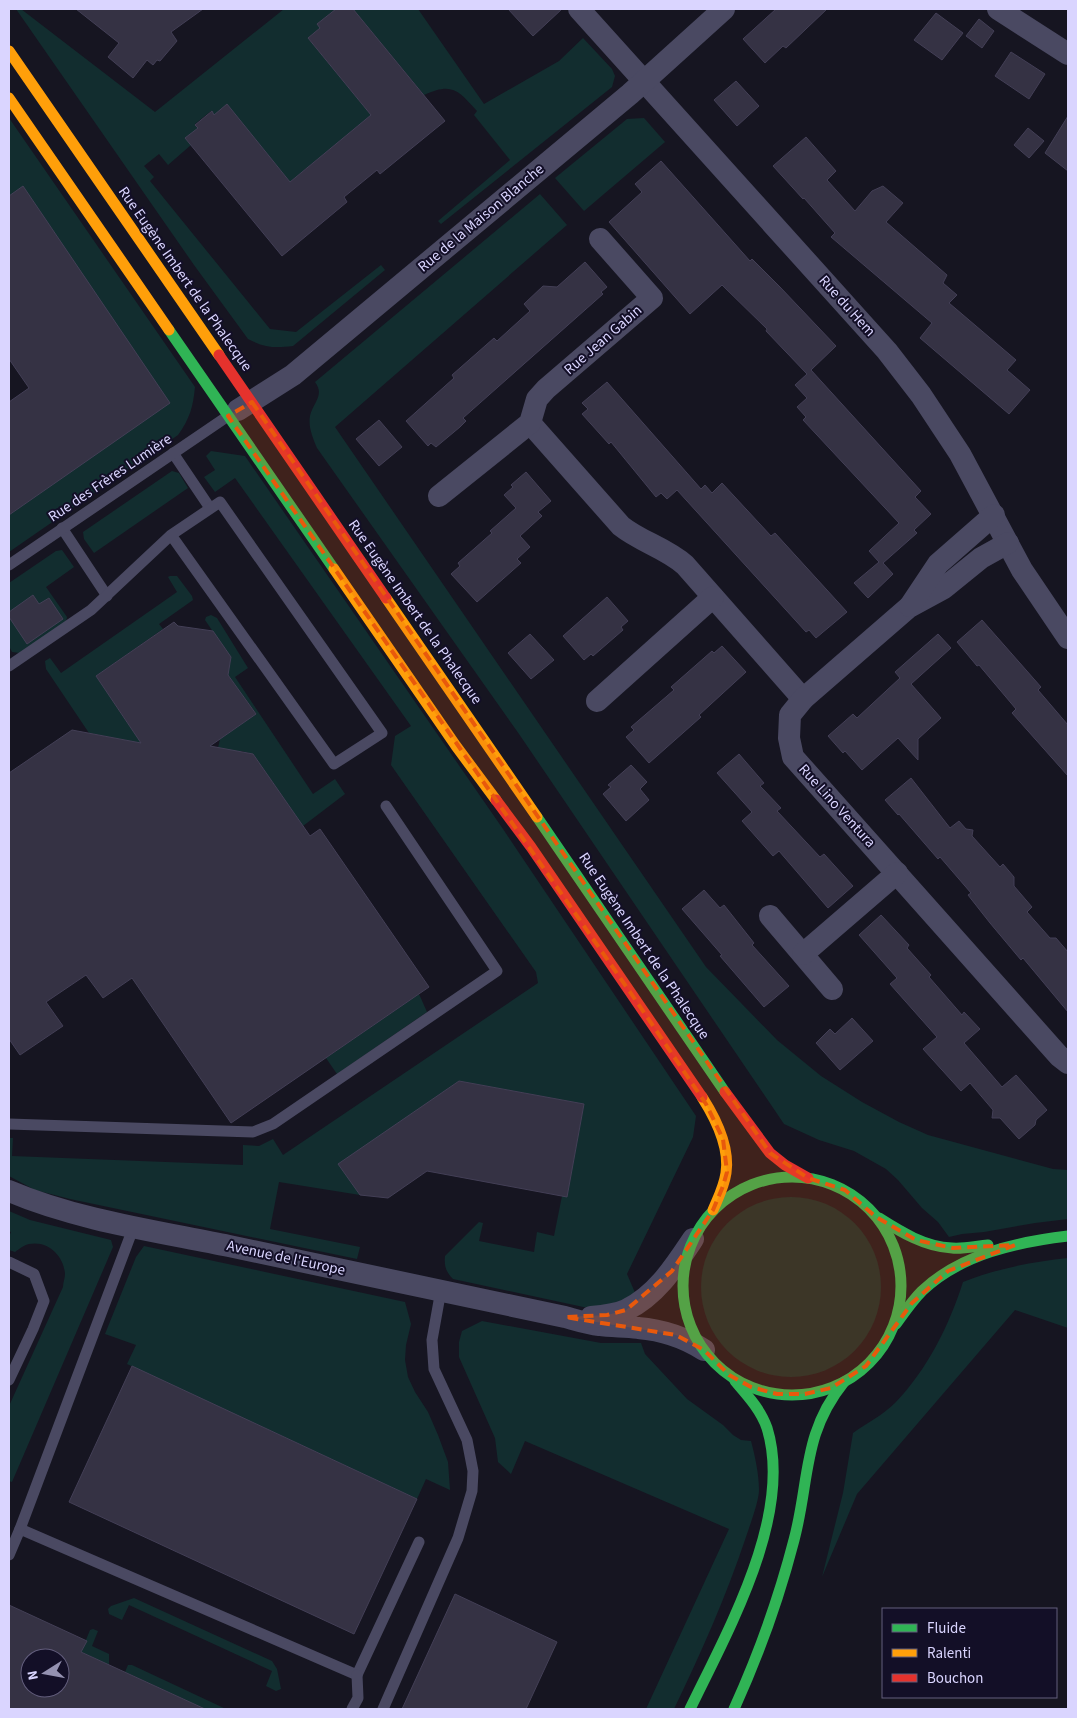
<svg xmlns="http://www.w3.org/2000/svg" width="1077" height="1718" font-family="'Source Sans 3',sans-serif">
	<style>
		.green { fill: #122d2f }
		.building { fill: #353244; stroke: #433f56; fill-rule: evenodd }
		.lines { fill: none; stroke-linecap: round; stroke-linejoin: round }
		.lane { stroke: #4a4962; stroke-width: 11 }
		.street { stroke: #4a4962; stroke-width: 22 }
		.fast { stroke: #30b455; stroke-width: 11 }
		.slow { stroke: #ff9f0a; stroke-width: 11 }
		.jam { stroke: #e5322d; stroke-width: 11 }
		.marked { fill: #e8590c; fill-opacity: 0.2; stroke: #e8590c; stroke-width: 4; stroke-dasharray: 10 6; stroke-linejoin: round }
		.labels { text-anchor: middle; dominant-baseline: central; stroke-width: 4; stroke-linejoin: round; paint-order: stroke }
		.street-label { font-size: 15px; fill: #dad5ff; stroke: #130f27 }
	</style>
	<rect width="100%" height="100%" fill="#161521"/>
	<g class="green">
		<path d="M16 9H21L155 112 284 9H343L336 14 333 11 318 24 320 28 308 38 371 115 290 182 227 105 214 115 211 111 195 124 198 128 186 138 191 145 168 165 159 154 144 166 154 177 150 181 270 329 296 332 381 265 385 270 293 346C275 348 265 348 248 339L194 265Z"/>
		<path d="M353 9H418L484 104 559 61 583 38 612 69 615 76 612 87 441 224 438 221 510 160 474 115 477 111C458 90 452 82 424 95Z"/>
		<path d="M9 118 195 387C193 407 190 418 178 435L9 552V515L169 403 23 187 9 196Z"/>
		<path d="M644 118 665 142 584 211 555 178 627 119Z"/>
		<path d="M540 194 567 225 335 427 706 967 777 1040 821 1076 862 1102 899 1122 928 1135 1053 1169 1068 1170V1219L1035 1223 984 1232 962 1234 949 1237 938 1222 922 1208 898 1180 886 1169 854 1151 819 1140 784 1124 519 734 317 448C313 438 308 427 310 416 313 403 325 395 315 382Z"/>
		<path d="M211 451 245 456 503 829 696 1116 693 1137 627 1274 636 1295 606 1306 588 1308 453 1279C446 1272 444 1266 445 1256L479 1222 483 1223 479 1241 534 1252 537 1232 554 1236 562 1196H567L584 1104 459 1081 339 1164 360 1195 279 1182 270 1229 360 1247 357 1259 70 1199 35 1190 9 1176V1138H13L12 1156 243 1165V1145L259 1146 273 1139 283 1155 538 983 536 972 391 765 395 736 411 726 235 478 215 492 204 477 215 470 206 456Z"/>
		<path d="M172 471 179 473 188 488 94 553 84 539 83 532Z"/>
		<path d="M62 550 74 567 46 587 67 617 66 622 20 653 12 652 9 646V583L56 551Z"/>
		<path d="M170 576H177L192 596 193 600 159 624 163 629 96 676 141 743 89 733 46 669 45 661 50 658 61 673 177 592 168 577Z"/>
		<path d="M211 615 217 618 248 668 235 677 313 794 335 779 345 794 303 826 253 754 241 751 229 759 216 757 220 739 256 714 228 675 231 658 205 620 206 617Z"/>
		<path d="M419 994 427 1012 337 1074 326 1058Z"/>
		<circle cx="791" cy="1287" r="90"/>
		<path d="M9 1211 30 1220 111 1240 113 1247 12 1482 9 1481V1406L63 1287C63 1283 65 1278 65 1274 64 1256 48 1240 29 1244 24 1245 19 1249 15 1252L9 1250V1237L11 1232 9 1231Z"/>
		<path d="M144 1246 405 1302 411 1324 406 1345 405 1360 408 1377 415 1392 428 1412 438 1435 448 1462 450 1490 426 1479 417 1499 127 1364 136 1345 105 1334 136 1257Z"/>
		<path d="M1068 1258V1328L1015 1310 857 1494 822 1577 843 1493 853 1433C867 1423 883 1415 895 1403 927 1370 949 1326 963 1282 999 1268 1031 1262 1068 1258Z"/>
		<path d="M482 1321 601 1343H641L645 1354 687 1399 723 1425 733 1435 741 1440 751 1441C755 1456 759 1474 759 1490 759 1501 750 1525 746 1537 726 1597 701 1653 674 1709H646L729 1529 525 1441 511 1474 498 1462 495 1438 459 1357V1342L462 1331Z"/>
		<path d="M134 1598 272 1661 277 1669 281 1689 276 1691 266 1686 272 1671 129 1605 122 1620 109 1614 108 1609 111 1606Z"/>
		<path d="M93 1629 98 1631 92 1646 109 1654V1665L81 1652 90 1630Z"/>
		<path d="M128 1665H132L226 1709H205L125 1672Z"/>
	</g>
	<g class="building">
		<path d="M76 9H203L171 32 177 41 160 61 157 60 153 65 147 60 133 78 108 57 119 43Z"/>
		<path d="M336 9H353L445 121 380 174 377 170 344 197 347 202 282 256 185 138 198 128 195 125 212 111 214 115 227 104 290 182 371 115 308 38 320 28 317 24Z"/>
		<path d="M508 9H562L533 36Z"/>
		<path d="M776 9H827L786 48 783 46 765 63 743 39Z"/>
		<path d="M936 13 963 33 942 60 914 40Z"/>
		<path d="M979 19 994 31 982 48 966 36Z"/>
		<path d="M1011 52 1045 74 1029 99 995 76Z"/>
		<path d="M736 81 759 106 737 126 714 100Z"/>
		<path d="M1068 116V171L1045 153Z"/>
		<path d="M1028 128 1044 141 1029 158 1014 145Z"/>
		<path d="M806 137 836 171 827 180 855 211 872 191 883 186 903 203 886 222 947 275 943 283 957 295 949 303 1016 360 1007 370 1030 390 1009 414 920 338 932 323 831 237 835 233 804 198 803 199 773 166Z"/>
		<path d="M661 161 750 261 752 259 780 287 836 346 811 370 921 491 915 497 931 514 914 530 917 533 883 563 893 574 868 598 854 583 879 562 869 551 899 523 803 420 806 417 797 407 807 398 795 385 807 374 766 331 767 329 722 285 690 314 609 222 642 192 635 184Z"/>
		<path d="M23 186 170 403 9 515V402L29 388 9 359V196Z"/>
		<path d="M585 262 607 287 601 292 603 294 463 418 466 421 460 427 436 447 431 443 428 446 406 421 454 378 452 375 494 338 497 341 530 311 524 304 543 286 557 287Z"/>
		<path d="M607 382 701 489 705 485 712 493 722 483 771 536 775 533 847 612 816 638 809 630 806 632 677 490 667 499 661 493 656 497 611 442 609 444 582 414 588 409 582 403Z"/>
		<path d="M379 420 402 447 379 466 356 439Z"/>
		<path d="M526 472 551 501 538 512 542 516 520 536 530 547 517 559 521 563 477 602 451 574 460 566 458 563 492 533 490 531 516 508 504 495 513 487 511 485Z"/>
		<path d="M33 595 39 604 49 598 63 619 27 644 9 617V612Z"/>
		<path d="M607 597 628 621 621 627 623 630 593 656 591 654 584 660 563 636Z"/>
		<path d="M982 620 1041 687 1038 690 1068 725V776L1012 713 1016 709 979 665 977 666 957 642Z"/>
		<path d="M174 622 178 626 213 631 231 657 228 675 256 714 210 746 253 754 310 836 320 829 429 987 231 1123 132 978 103 998 86 975 46 1002 63 1026 20 1055 9 1039V773L72 730 141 743 96 676Z"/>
		<path d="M530 634 554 660 531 679 508 653Z"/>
		<path d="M938 634 951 648 911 684 941 718 918 739V760L898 738 862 770 845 751 843 753 828 736 853 714 857 718 900 678 895 672Z"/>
		<path d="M722 646 746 672 699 715 701 717 649 763 626 737 634 730 631 727 674 690 671 687 712 651 714 653Z"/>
		<path d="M739 754 764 783 760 786 781 808 777 811 820 857 824 854 853 886 828 908 779 851 773 856 742 821 752 812 717 773Z"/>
		<path d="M631 765 647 782 640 789 649 800 626 821 603 794 611 787 608 785Z"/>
		<path d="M911 778 950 828 959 821 966 829 973 830 972 836 1000 867 1003 864 1014 877V886L1032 907 1027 912 1050 938H1056L1068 952V1012L1023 958 1021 960 990 923 968 895 971 893 940 857 938 859 899 814 898 815 885 800Z"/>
		<path d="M704 890 720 908 724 905 754 943 752 945 789 986 764 1007 720 956 722 955 682 909Z"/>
		<path d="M881 915 909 945 907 948 931 975 929 977 962 1015 964 1012 980 1029 964 1043 1002 1087 1016 1075 1047 1110 1036 1120 1035 1125 1019 1139 1000 1118H992L993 1110 970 1083 961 1091 923 1049 937 1037 890 984 897 978 859 935Z"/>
		<path d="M852 1018 873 1041 840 1070 816 1043 830 1029 835 1034Z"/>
		<path d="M459 1081 584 1104 567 1197 427 1171 388 1198 360 1195 338 1164Z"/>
		<path d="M132 1366 417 1499 354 1634 69 1502Z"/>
		<path d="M455 1594 557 1642 526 1709H402Z"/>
		<path d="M9 1605 87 1641 81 1652 205 1709H9ZM30 1658H60V1688H30Z"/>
	</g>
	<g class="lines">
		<g class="lane">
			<path d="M173 453 210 508"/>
			<path d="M62 528 107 596"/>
			<path d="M9 565 228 416"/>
			<path d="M9 666 91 610 171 535 220 502 382 733 334 764 171 535"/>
			<path d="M9 1124 253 1132 273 1124 497 971 386 806"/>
			<path d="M9 1262 34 1274 44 1301 33 1329 9 1380"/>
			<path d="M20 1529 357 1675 419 1542"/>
			<path d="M9 1555 20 1529 134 1226"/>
			<path d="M352 1709 358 1698 357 1675"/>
			<path d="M383 1709 458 1538 472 1491 473 1471 467 1440 434 1369 432 1340 441 1290"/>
		</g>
		<g class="street">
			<path d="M579 9 887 351 921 395 960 454 1022 570 1068 638"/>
			<path d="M998 9 1068 54"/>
			<path d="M238 410 293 375 630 94 724 9"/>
			<path d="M530 423 621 526C641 542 666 548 685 565L803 699"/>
			<path d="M439 496 530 423 537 399 546 389 652 298 600 239"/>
			<path d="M1008 543 981 558 944 588 909 607 803 699 790 715 789 738 793 757 1059 1056 1068 1063"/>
			<path d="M910 606 938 564 994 515"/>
			<path d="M597 701 713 597"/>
			<path d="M770 916 832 989"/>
			<path d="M803 954 897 873"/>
			<path d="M9 1191C77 1220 156 1231 229 1246 341 1269 453 1293 565 1317 576 1320 588 1324 599 1325 612 1327 625 1326 638 1328 662 1330 684 1337 704 1350"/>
			<path d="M591 1317C603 1316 615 1315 626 1310 656 1296 675 1266 693 1239"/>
		</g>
		<g class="fast">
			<path d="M169 330 334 569"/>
			<path d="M537 817 725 1092"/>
			<circle cx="792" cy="1286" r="109"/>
			<path d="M879 1218C901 1232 925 1247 952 1248 964 1249 976 1246 988 1245"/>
			<path d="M896 1324C904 1313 912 1301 922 1291 961 1254 1017 1242 1068 1236"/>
			<path d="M690 1709C727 1632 794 1515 767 1428 761 1410 747 1395 735 1381"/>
			<path d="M734 1709C759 1654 779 1598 794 1540 810 1480 802 1434 844 1382"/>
		</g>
		<g class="slow">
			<path d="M9 51 219 355"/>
			<path d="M9 98 169 330"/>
			<path d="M334 569 456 746 496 800"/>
			<path d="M386 598 537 817"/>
			<path d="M702 1097C716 1119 730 1147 726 1173 724 1187 718 1198 713 1210"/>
		</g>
		<g class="jam">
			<path d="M219 355 386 598"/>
			<path d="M496 800 531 847 702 1097"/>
			<path d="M725 1092 770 1153 785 1165 808 1178"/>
		</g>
	</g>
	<path class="marked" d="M252 402 770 1153 808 1178 845 1190 876 1217 916 1240 953 1248 1015 1245 948 1271 912 1303 866 1366 831 1388 805 1394H777L751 1387 729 1375 704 1350 676 1335 565 1317 607 1315 626 1310 672 1271 713 1210 723 1186 727 1172 723 1139 706 1104 630 992 228 416Z"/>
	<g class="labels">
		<g class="street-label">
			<text transform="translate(481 218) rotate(-40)">Rue de la Maison Blanche</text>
			<text transform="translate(185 279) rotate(55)">Rue Eugène Imbert de la Phalecque</text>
			<text transform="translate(847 306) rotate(48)">Rue du Hem</text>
			<text transform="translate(603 340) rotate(-41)">Rue Jean Gabin</text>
			<text transform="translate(110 478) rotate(-34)">Rue des Frères Lumière</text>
			<text transform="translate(415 612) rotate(55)">Rue Eugène Imbert de la Phalecque</text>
			<text transform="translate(837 806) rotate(48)">Rue Lino Ventura</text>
			<text transform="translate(644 946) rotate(56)">Rue Eugène Imbert de la Phalecque</text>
			<text transform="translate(286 1258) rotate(12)">Avenue de l'Europe</text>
		</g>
	</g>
	<rect width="1077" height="1718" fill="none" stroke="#dad5ff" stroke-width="20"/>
	<rect x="882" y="1608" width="175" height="90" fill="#130f27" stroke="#635e7d"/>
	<rect x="892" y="1624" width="25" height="8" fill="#30b455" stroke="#635e7d"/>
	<text x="927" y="1633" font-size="15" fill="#dad5ff">Fluide</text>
	<rect x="892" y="1649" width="25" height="8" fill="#ff9f0a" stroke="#635e7d"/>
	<text x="927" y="1658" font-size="15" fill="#dad5ff">Ralenti</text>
	<rect x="892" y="1674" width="25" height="8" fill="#e5322d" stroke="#635e7d"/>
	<text x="927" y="1683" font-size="15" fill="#dad5ff">Bouchon</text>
	<g transform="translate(45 1673) rotate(259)"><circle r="24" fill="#130f27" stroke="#635e7d"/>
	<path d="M0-4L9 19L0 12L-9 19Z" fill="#9592b1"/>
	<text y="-8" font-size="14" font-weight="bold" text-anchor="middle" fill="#dad5ff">N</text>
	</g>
</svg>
